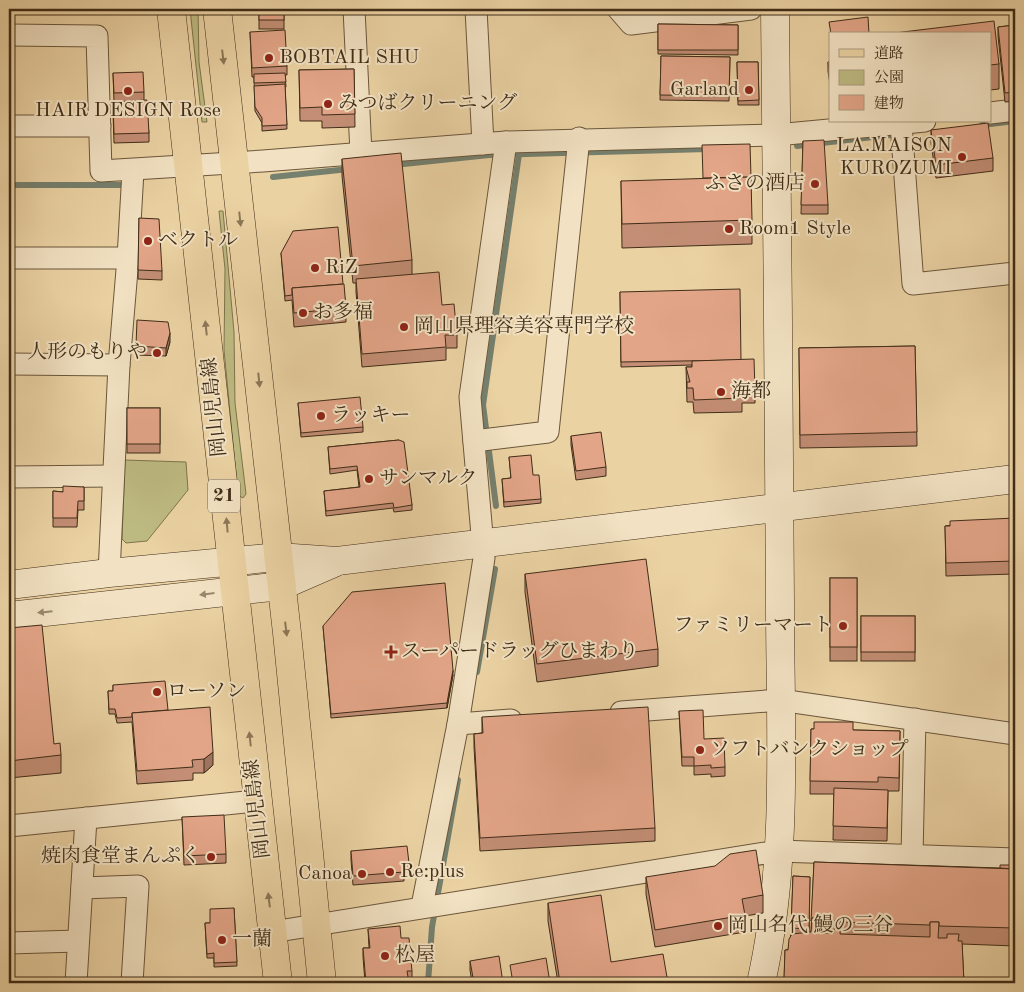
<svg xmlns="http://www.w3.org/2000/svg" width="1024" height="992" font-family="'Old Standard TT','Noto Serif JP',serif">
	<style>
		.green { fill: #bdba81; stroke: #7e744c }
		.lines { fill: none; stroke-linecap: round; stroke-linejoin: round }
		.stream { stroke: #75806e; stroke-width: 6 }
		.street-casing { stroke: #6b563b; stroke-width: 23 }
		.secondary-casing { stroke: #402d18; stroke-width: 29 }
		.primary-casing { stroke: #402d18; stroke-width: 29 }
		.street { stroke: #f2e2c3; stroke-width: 21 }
		.secondary { stroke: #f2e2c3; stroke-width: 28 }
		.primary { stroke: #ebd2a3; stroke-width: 28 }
		.wall { fill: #c38e75; stroke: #402d18 }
		.shaded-wall { fill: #9f745f; stroke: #402d18 }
		.building { fill: #e3a588; stroke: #402d18 }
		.oneway { fill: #8d7757 }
		.oneway2 { fill: #99886e }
		.poi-dot { fill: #8f2418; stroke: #f2e2c3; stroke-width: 2 }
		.labels { text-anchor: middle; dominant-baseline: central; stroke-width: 4; stroke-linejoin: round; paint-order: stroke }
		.shield { fill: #f2e2c3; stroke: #75634b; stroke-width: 1 }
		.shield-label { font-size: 19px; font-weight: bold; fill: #402d18 }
		.poi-label { font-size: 20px; fill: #402d18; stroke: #f2e2c3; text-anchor: start }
		.street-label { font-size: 20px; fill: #402d18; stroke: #f2e2c3 }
	</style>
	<rect width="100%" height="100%" fill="#ebd2a3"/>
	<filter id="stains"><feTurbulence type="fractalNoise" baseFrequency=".004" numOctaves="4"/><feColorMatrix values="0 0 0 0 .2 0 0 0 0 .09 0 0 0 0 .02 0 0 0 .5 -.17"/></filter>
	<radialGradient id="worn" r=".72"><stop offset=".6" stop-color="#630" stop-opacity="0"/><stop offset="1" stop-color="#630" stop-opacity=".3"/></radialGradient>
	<g class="green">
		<path d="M190 9H198L199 62 207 122H202Z"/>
		<path d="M219 211H223L234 332 235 403 246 494 243 498 238 495 224 350 225 269Z"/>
		<path d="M125 460 186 462 188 490 147 541 126 543 122 539Z"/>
	</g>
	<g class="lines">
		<g class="stream">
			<path d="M982 125 1015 121"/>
			<path d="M797 146 898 134"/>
			<path d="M394 165 489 155 708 149"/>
			<path d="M273 177 349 169"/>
			<path d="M9 185H121"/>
			<path d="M496 506 483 405 519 154"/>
			<path d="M477 672 495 569"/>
			<path d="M428 983 432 927 458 780"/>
		</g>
		<g class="street-casing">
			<g id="street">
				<path d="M354 9 361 153"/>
				<path d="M476 9 483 144"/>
				<path d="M618 9 631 24 751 9"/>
				<path d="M9 35 97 36 101 171 263 161 506 142 776 135 925 121"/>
				<path d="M990 113 1015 110"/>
				<path d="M901 124 913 284 1015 273"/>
				<path d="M9 126H100"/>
				<path d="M9 258H128"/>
				<path d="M9 364 119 365"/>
				<path d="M474 441 548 432 579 138"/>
				<path d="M9 477 113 476"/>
				<path d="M109 573 119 365 128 258 133 171"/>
				<path d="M621 712 780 700 1015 734"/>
				<path d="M458 724 511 720"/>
				<path d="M9 826 256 801"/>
				<path d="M912 856 915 719"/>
				<path d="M82 888 138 886 132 983"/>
				<path d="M422 906 458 724 484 558 470 397 506 142"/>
				<path d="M272 932 778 851 1015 859"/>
				<path d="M9 943 78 941"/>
				<path d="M76 983 86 818"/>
			</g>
		</g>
		<g class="secondary-casing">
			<g id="secondary">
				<path d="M9 585 109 573 278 557 337 561 1015 479"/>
				<path d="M9 616 281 586 334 563"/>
				<path d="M761 983C789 859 780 729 780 602 779 404 777 207 775 9"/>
			</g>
		</g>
		<g class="primary-casing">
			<g id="primary">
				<path d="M171 9 278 983"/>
				<path d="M217 9 287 633 322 983"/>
			</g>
		</g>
		<use href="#street" class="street"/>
		<use href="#secondary" class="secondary"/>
		<use href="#primary" class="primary"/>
	</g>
	<g class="wall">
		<rect x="259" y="9" width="25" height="20"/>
		<path d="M658 24 738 25V55L658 54Z"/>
		<path d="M1015 25V101L1005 102 998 36V27Z"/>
		<path d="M250 32 287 66V75H285L286 87H285L287 129 262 131V123L255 111 254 77H252Z"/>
		<path d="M990 34 999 64V89L990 90Z"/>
		<path d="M661 56 730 57 729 101 660 100Z"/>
		<path d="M737 62H758L759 105H738Z"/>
		<path d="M828 62H830V85L828 71Z"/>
		<path d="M354 69 355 127 322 128V121H300L299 70Z"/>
		<path d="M113 73 144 92V100L149 133V142L114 143 113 111V102H114Z"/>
		<path d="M931 130 993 158V171L936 178 931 143Z"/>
		<path d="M803 141 828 205V214H801Z"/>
		<path d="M342 159 412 260V274L442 305 457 335V348H446V360L362 367 356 292V283H353L342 176Z"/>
		<path d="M621 181 752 220V244L622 248Z"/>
		<path d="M139 218 162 271V280L138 279Z"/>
		<path d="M281 253 343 284 346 308V322L294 327 292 300 285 301Z"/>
		<path d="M620 292 741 360 755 390V403H742V412L694 413 693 402H687L686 367H692V365L621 367Z"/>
		<path d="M170 342 166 356 136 355V346Z"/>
		<path d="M915 346 917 446 800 448 799 348Z"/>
		<path d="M298 403 363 427V432L301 437Z"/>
		<rect x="127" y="408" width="33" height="45"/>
		<path d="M571 436 606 467V476L576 480 571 445Z"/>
		<path d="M399 440 412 505V510L394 512 393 508 326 516 324 491 359 487 357 470 330 474 328 447Z"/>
		<path d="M509 457 533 475 541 499V503L504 507 502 479 511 478Z"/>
		<path d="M84 487V510H78L77 527H53V491L63 492Z"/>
		<path d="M1015 518V574L946 576 945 526Z"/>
		<path d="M525 574 658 649V666L537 682 525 592Z"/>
		<rect x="830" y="578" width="27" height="83"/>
		<rect x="861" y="616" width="54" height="45"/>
		<path d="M323 626 453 675 447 708 331 718Z"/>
		<path d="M9 628 54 744 61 755V773L9 778Z"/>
		<path d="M113 685 168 710 213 765 204 773H193V780L137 784 132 722 117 723 115 714H109L108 691H113Z"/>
		<path d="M679 711 704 739 725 767V776L711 777V774L694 775V766H682Z"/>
		<path d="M482 717 655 828V841L480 851 474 747V734L482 733Z"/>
		<path d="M811 729 853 730 900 731 899 791H888L887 841 833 840 834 794H810Z"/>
		<path d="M182 817 226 854V863L184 865Z"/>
		<path d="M351 851 409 863V872H404V881L353 885 351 860Z"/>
		<path d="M814 862 1000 868 1015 865V946L962 944 964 983H784L785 950H788L791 934 793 876 810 877 809 932H811Z"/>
		<path d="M646 877 763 895V913L745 916V932L655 947 646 894Z"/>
		<path d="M548 903 611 962 668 983H558L548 921Z"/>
		<path d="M234 908 237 966 214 967V958H207L205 923H210Z"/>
		<path d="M368 929 412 971V980H408L409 983H365L363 957V948H369Z"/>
		<path d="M470 961 503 983H472L470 970Z"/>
	</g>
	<g class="shaded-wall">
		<path d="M170 333V342L166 356V348Z"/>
		<path d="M453 670V675L447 708V703Z"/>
		<path d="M213 752V765L204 773V759Z"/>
	</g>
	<g class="building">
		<rect x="259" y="9" width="25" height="11"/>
		<path d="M868 17 869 34H831L829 22Z"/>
		<path d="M994 21 999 64 990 65V34H886Z"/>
		<path d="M658 24 738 25V50H658Z"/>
		<path d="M1015 25V92L1005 93 998 27Z"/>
		<path d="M285 30 287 66 252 68 250 32Z"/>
		<path d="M661 56 730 57 729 96 660 95Z"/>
		<path d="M737 62H758L759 100 738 101Z"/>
		<path d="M828 62H830V76Z"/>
		<path d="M354 69 355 114 322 115V107L300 108 299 70Z"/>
		<path d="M143 72 144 92 114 93 113 73Z"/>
		<path d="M285 73 286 82 254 83V74Z"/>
		<path d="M285 84 287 125 262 126V118L255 107 254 86Z"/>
		<path d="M147 100 149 133 114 134 113 102Z"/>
		<path d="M988 123 993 158 936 165 931 130Z"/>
		<path d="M824 140 828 205H801L803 141Z"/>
		<path d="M750 144 751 177 703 178 702 145Z"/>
		<path d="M401 153 412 260 353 266 342 159Z"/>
		<path d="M751 177 752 220 622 224 621 181Z"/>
		<path d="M139 218 159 219 162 271 138 270Z"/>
		<path d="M338 227 343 284 292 288V295L285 296 281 253 293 231Z"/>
		<path d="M439 272 442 305 454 304 457 335H445L446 347 362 354 356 279Z"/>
		<path d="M344 284 346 308 294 313 292 288Z"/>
		<path d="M740 289 741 360 621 362 620 292Z"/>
		<path d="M137 320 168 322 170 333 166 348 136 346Z"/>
		<path d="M915 346 917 432 800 435 799 348Z"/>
		<path d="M754 359 755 390H742V398L694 400 693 388H687V382H690L686 367H692V361Z"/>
		<path d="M360 397 363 427 301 433 298 403Z"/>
		<rect x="127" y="408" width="33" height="36"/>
		<path d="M601 432 606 467 576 471 571 436Z"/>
		<path d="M399 440 404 442 412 505 394 508 393 503 326 511 324 491 360 487 357 466 330 469 328 447Z"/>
		<path d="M531 455 533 475H539L541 499 504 502 502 479 511 478 509 457Z"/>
		<path d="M63 486 84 487V501H78L77 518H53V491L63 492Z"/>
		<path d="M1015 518V561L946 563 945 526H950V521Z"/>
		<path d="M646 559 658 649 537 664 525 574Z"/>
		<rect x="830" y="578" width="27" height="69"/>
		<path d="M445 583 453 670 447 703 331 714 323 626 352 592Z"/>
		<rect x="861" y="616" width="54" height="36"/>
		<path d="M42 625 54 744 60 743 61 755 9 761V628Z"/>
		<path d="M165 681 168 710 132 713V717L117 718 115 709H109L108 691H113V685Z"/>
		<path d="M210 707 213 752 204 759 192 760 193 767 137 771 132 713Z"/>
		<path d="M648 707 655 828 480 838 474 734 483 733 482 717Z"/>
		<path d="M703 710 704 739 724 738 725 767 711 768V765L694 766V757H682L679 711Z"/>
		<path d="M814 722H853V730L900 731 899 778 878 777V782L810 781 811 729H814Z"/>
		<path d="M834 788 888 790 887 828 833 826Z"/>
		<path d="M224 815 226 854 184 856 182 817Z"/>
		<path d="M407 846 409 863H403L404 872 353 876 351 851Z"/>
		<path d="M756 850 763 895 742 899 745 915 655 930 646 877 715 866 730 854Z"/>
		<path d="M814 862 1015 869V928L939 926V922H930V925L840 922V920H835V922H821V918H812L811 921Z"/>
		<path d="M1000 865H1015V869L1000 868Z"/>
		<path d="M793 876 810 877 809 929 791 928Z"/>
		<path d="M601 895 611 962 663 954 668 983H560L548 903Z"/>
		<path d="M234 908 237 962 214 963V953L207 954 205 923H210V909Z"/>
		<path d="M812 918H821V933H834L835 920H840V934L930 937V922H939L938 938H947V934H959L958 941H962L964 983 784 979 785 950H788L789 939 792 934 811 932Z"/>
		<path d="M400 926 401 938H409L412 971H407L409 983H366L363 948H370L368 929Z"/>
		<path d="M499 956 503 983H474L470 961Z"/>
		<path d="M546 958 550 983H513L510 965Z"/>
	</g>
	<defs><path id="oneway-solid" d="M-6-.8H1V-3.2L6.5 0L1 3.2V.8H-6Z" transform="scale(1.25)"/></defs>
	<g class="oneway">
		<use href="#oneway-solid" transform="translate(223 57) rotate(83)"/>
		<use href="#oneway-solid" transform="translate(240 219) rotate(84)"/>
		<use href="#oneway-solid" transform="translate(206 328) rotate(-96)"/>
		<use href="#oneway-solid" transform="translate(259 380) rotate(84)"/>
		<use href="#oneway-solid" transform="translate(227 525) rotate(-95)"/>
		<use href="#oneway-solid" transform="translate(286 629) rotate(83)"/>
		<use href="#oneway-solid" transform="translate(250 739) rotate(-96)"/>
		<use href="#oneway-solid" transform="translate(269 900) rotate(-97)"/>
	</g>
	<g class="oneway2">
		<use href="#oneway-solid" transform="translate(207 594) rotate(173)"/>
		<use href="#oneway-solid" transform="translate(45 612) rotate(174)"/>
	</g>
	<g class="poi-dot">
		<circle cx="269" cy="58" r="5"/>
		<circle cx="749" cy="90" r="5"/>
		<circle cx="128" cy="91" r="5"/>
		<circle cx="328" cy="104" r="5"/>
		<circle cx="962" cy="157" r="5"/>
		<circle cx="815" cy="184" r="5"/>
		<circle cx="729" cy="229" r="5"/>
		<circle cx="148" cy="241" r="5"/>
		<circle cx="315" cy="268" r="5"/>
		<circle cx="303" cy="313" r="5"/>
		<circle cx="404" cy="327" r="5"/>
		<circle cx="157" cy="353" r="5"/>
		<circle cx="721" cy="392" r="5"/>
		<circle cx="321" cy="416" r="5"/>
		<circle cx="369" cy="479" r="5"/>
		<circle cx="843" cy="626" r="5"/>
		<path d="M388.5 644.5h5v5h5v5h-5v5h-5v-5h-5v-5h5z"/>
		<circle cx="157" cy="692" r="5"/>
		<circle cx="700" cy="750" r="5"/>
		<circle cx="211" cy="857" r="5"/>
		<circle cx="390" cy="872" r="5"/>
		<circle cx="362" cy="874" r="5"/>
		<circle cx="718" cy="926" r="5"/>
		<circle cx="222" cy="940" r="5"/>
		<circle cx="385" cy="956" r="5"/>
	</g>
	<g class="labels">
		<rect class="shield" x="208" y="479.5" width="32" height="33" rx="4"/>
		<g class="shield-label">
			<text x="224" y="496">21</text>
		</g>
		<g class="poi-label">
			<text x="279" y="58">BOBTAIL SHU</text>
			<text x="739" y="90" text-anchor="end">Garland</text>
			<text x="338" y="104">みつばクリーニング</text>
			<text x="128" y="111" text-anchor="middle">HAIR DESIGN Rose</text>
			<text x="952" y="146" text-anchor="end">LA.MAISON<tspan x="952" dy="23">KUROZUMI</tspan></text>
			<text x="805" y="184" text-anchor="end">ふさの酒店</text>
			<text x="739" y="229">Room1 Style</text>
			<text x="158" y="241">ベクトル</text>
			<text x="325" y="268">RiZ</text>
			<text x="313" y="313">お多福</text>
			<text x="414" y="327">岡山県理容美容専門学校</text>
			<text x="147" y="353" text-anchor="end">人形のもりや</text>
			<text x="731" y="392">海都</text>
			<text x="331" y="416">ラッキー</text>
			<text x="379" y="479">サンマルク</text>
			<text x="833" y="626" text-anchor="end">ファミリーマート</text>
			<text x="401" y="652">スーパードラッグひまわり</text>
			<text x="167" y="692">ローソン</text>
			<text x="710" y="750">ソフトバンクショップ</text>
			<text x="201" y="857" text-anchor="end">焼肉食堂まんぷく</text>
			<text x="400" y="872">Re:plus</text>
			<text x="352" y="874" text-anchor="end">Canoa</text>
			<text x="728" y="926">岡山名代 鰻の三谷</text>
			<text x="232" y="940">一蘭</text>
			<text x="395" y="956">松屋</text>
		</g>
		<g class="street-label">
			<text transform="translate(215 407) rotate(-96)">岡山児島線</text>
			<text transform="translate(258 809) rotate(-97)">岡山児島線</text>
		</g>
	</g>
	<rect width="1024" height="992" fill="none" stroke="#ebd2a3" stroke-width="30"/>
	<rect x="10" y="10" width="1004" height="972" fill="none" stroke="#402d18" stroke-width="2.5"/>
	<rect x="15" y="15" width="994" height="962" fill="none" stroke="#402d18"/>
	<rect x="829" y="32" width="162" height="90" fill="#f2e2c3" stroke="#ab9a7f"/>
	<rect x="839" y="49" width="25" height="8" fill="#ebd2a3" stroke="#ab9a7f"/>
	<text x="874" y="58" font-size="15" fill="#402d18">道路</text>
	<rect x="839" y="70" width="25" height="15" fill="#bdba81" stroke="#ab9a7f"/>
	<text x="874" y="82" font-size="15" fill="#402d18">公園</text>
	<rect x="839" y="95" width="25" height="15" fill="#e3a588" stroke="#ab9a7f"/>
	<text x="874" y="108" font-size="15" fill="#402d18">建物</text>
	<rect width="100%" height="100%" filter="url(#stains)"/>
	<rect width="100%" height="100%" fill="url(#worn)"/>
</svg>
